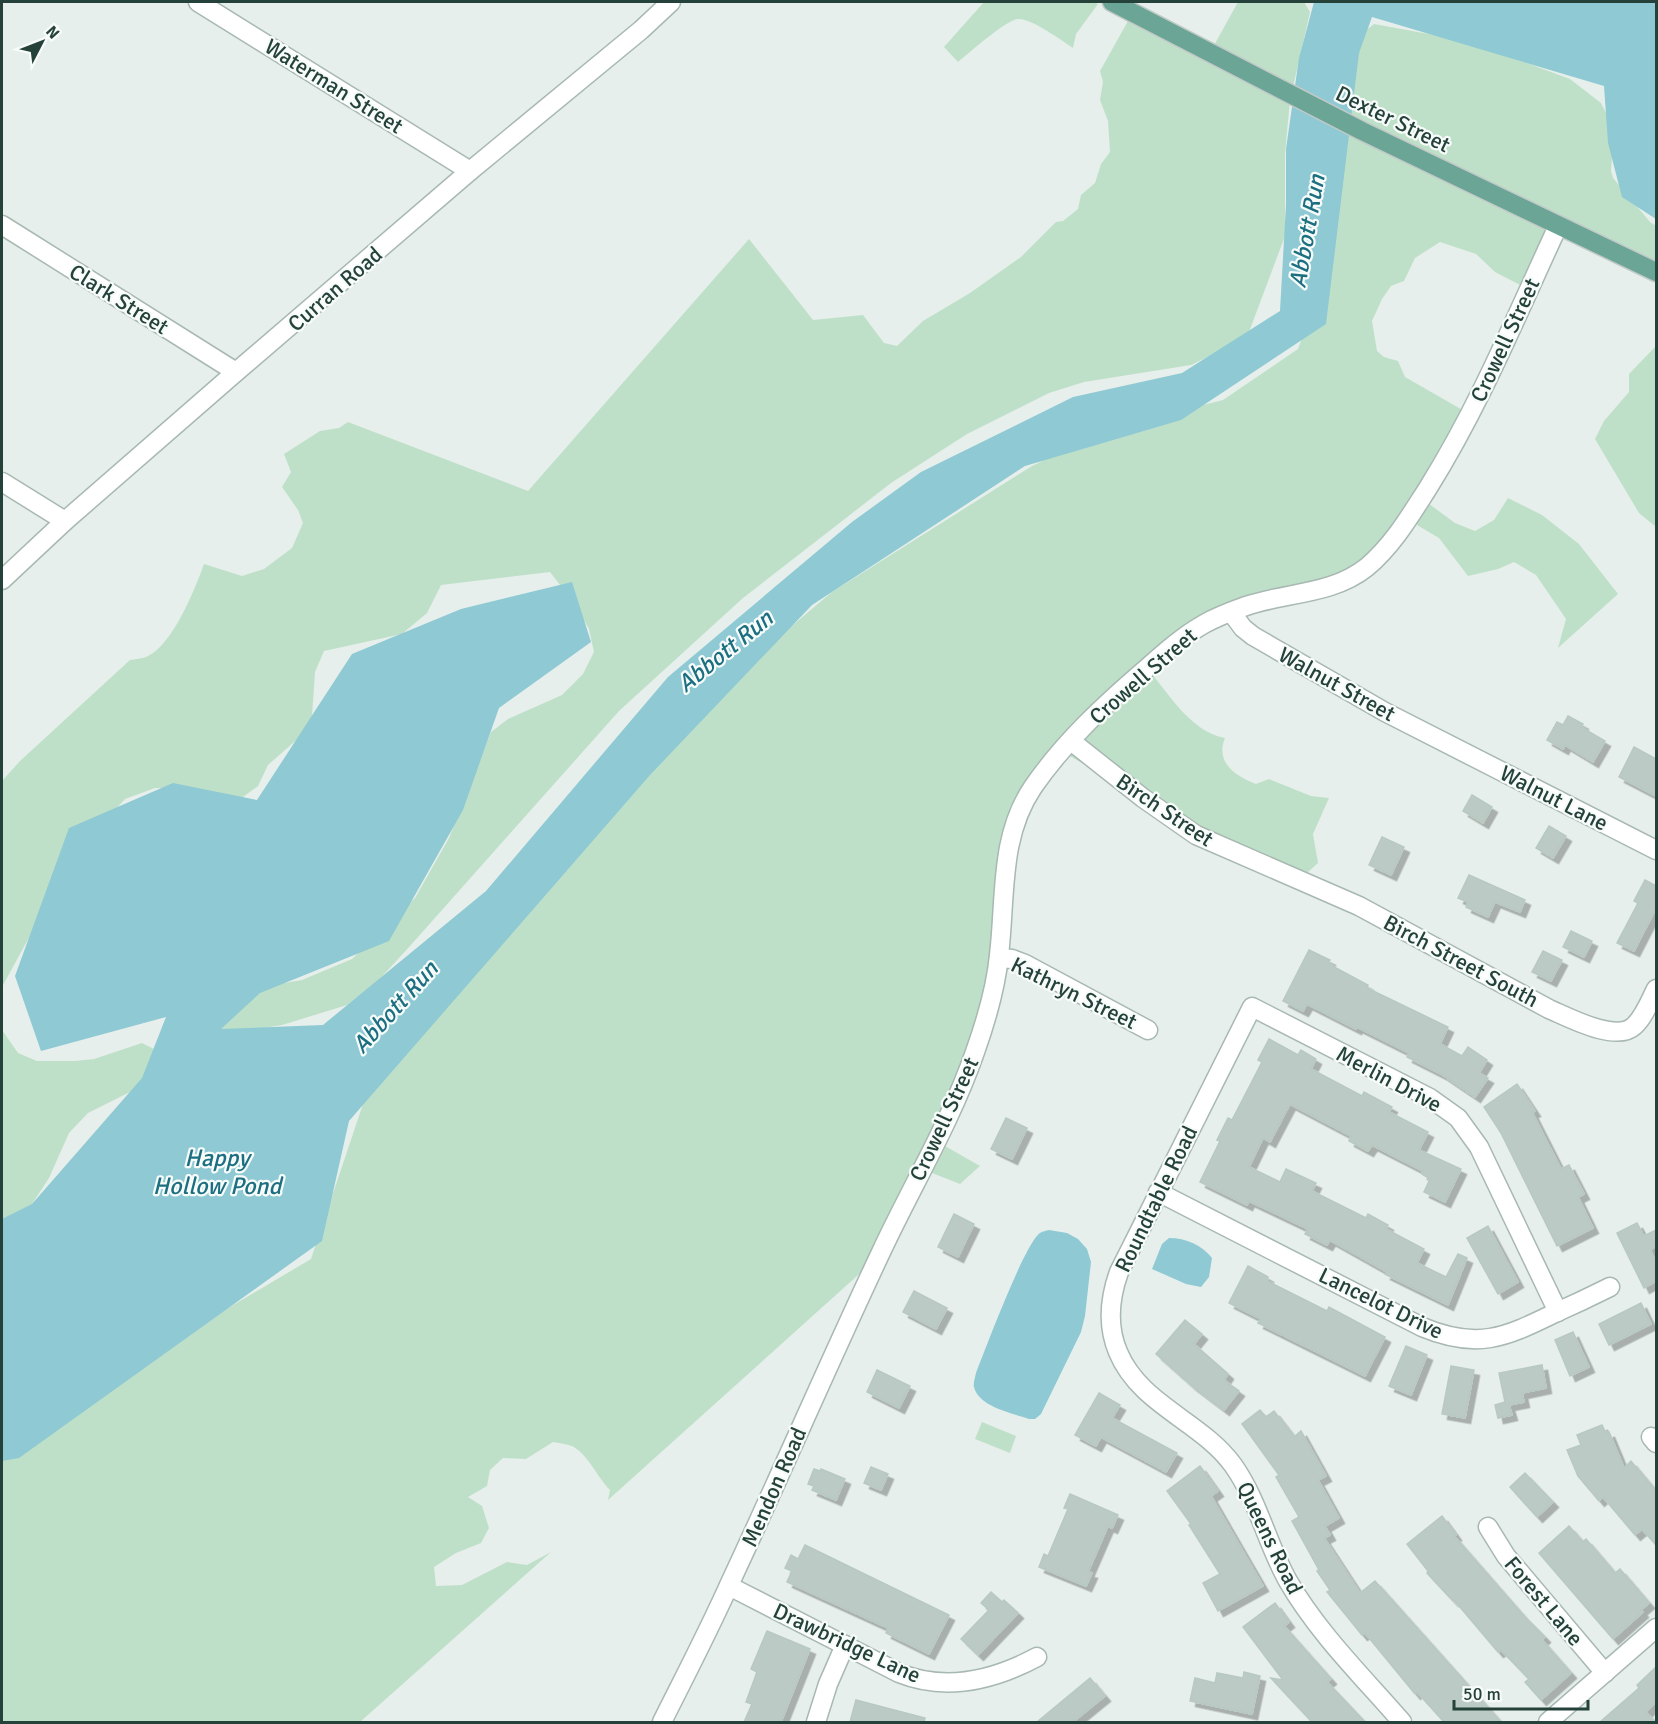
<svg xmlns="http://www.w3.org/2000/svg" width="1658" height="1724" font-family="Signika,sans-serif">
	<style>
		.green { fill: #bfe0c8 }
		.water { fill: #8ec9d4 }
		.building { fill: #bbcac4; stroke: #b8c9c2; stroke-width: 1.5; filter: url(#shadow) }
		.lines { fill: none; stroke-linecap: round; stroke-linejoin: round }
		.minor-casing { stroke: #a8b8b2; stroke-width: 21 }
		.major-casing { stroke: #c2cac8; stroke-width: 21 }
		.minor { stroke: #fff; stroke-width: 18 }
		.major { stroke: #6aa596; stroke-width: 18 }
		.labels { text-anchor: middle; dominant-baseline: central; stroke-width: 4.5; stroke-linejoin: round; paint-order: stroke }
		.street-label { font-size: 22px; fill: #24423a; stroke: #f7fbf9 }
		.water-label { font-size: 24px; font-style: italic; fill: #1c6f80; stroke: #f7fbf9 }
	</style>
	<defs>
		<filter id="shadow"><feDropShadow dx="5.5" dy="5.5" stdDeviation="0" flood-color="#0004"/></filter>
	</defs>
	<rect width="100%" height="100%" fill="#e6efeb"/>
	<g class="green">
		<path d="M984 2H1094L1098 4 1076 34 1073 48C1061 40 1032 19 1019 19 1008 18 968 54 958 62L944 47Z"/>
		<path d="M1238 2H1304L1310 12 1290 100 1285 154V236L1249 332 1231 346 1191 365 1084 382 1049 393 967 434 891 483 743 598 619 711 410 946 375 984 347 1005 282 1025 214 1036 191 1034 273 985 302 980 352 959 415 898 449 838 491 732 508 719 562 695 583 674 594 652 589 629 574 603 550 572 441 585 427 613 402 634 324 651 315 672 312 716 302 735 268 765 258 786 243 797 217 801 175 788H155L125 799 93 834 31 934 2 987V781L20 761 130 660C135 659 143 659 148 656 173 644 195 589 204 564L242 576 264 569 292 548 303 523 298 510 282 487 291 472 284 454 320 431 339 428 348 422 528 491 749 239 813 320 863 315 884 343 897 346 923 321 970 293 1021 257 1056 222 1063 221 1078 209 1081 195 1095 183 1101 164 1110 152 1108 121 1100 100 1103 82 1100 71 1128 21H1133L1207 58Z"/>
		<path d="M1374 24 1467 41 1570 79 1601 103 1614 129 1611 171 1613 178 1650 222 1656 226V282L1556 233 1524 287 1495 272 1476 254 1440 242 1415 258 1404 281 1391 286 1382 299 1372 321 1377 351 1384 357 1398 361 1405 377 1466 412 1421 498 1455 523 1475 531 1494 520 1508 498 1542 515 1579 544 1618 594 1558 648 1566 619 1536 575 1514 562 1498 569 1468 576 1439 538 1405 518 1337 584 1235 607 1148 669C1169 694 1191 732 1225 738 1215 762 1235 776 1256 784L1269 779 1311 796 1329 798 1313 834 1318 863 1298 881 1174 815 1068 755 1023 802 997 955 938 1142 980 1166 960 1184 922 1169 877 1258 608 1500 610 1490C597 1477 588 1454 572 1446 566 1444 559 1443 553 1442L526 1459 503 1458 490 1470 487 1486 468 1497 482 1506 489 1528 481 1543 456 1553 434 1567 436 1586 462 1585 507 1562 527 1565 551 1552 360 1722H2V1434L142 1359 311 1259 366 1095 730 678 832 592 1032 466 1092 437 1123 425 1223 400 1298 349 1323 280 1357 37Z"/>
		<path d="M1656 346V527L1639 513 1595 439 1604 421 1629 392V374Z"/>
		<path d="M2 1030 18 1053 37 1061H75L94 1059 142 1043 154 1049 158 1063 130 1092 88 1113 69 1133 49 1178 30 1207 2 1232Z"/>
		<path d="M982 1422 1016 1436 1010 1453 975 1439Z"/>
	</g>
	<g class="water">
		<path d="M1314 2H1656V219L1622 197 1608 143 1604 86 1372 17 1359 53 1326 324 1181 420 1025 466 812 605 650 775 349 1121 322 1241 19 1458 2 1461V1219L32 1204 142 1078 166 1017 41 1051 15 976 69 828 173 783 257 800 352 654 461 609 572 582 591 642 499 708 463 810 389 941 260 993 221 1029 323 1025 486 891 668 677 852 522 921 472 1073 397 1182 373 1280 311 1286 205V149L1299 58Z"/>
		<path d="M1049 1230 1067 1233 1078 1239 1087 1249 1091 1262 1085 1316 1081 1332 1041 1414 1035 1419H1029C1012 1413 979 1407 974 1387 973 1383 975 1378 976 1373 985 1350 1025 1243 1040 1233 1043 1231 1046 1231 1049 1230Z"/>
		<path d="M1169 1238C1186 1238 1202 1245 1212 1258L1209 1277 1201 1287 1186 1284 1152 1269 1162 1244Z"/>
	</g>
	<g class="building">
		<path d="M1568 716 1583 724 1581 727 1605 741 1593 762 1565 745 1563 749 1547 740 1557 722 1563 725Z"/>
		<path d="M1634 747 1656 759V796L1619 777Z"/>
		<path d="M1472 795 1492 807 1483 823 1463 811Z"/>
		<path d="M1549 826 1566 836 1553 858 1536 848Z"/>
		<path d="M1382 837 1404 847 1391 875 1369 865Z"/>
		<path d="M1469 875 1525 900 1520 912 1495 902 1488 917 1466 907 1468 902 1458 898Z"/>
		<path d="M1645 880 1656 886V908L1634 951 1617 943 1638 903 1634 901Z"/>
		<path d="M1571 931 1592 941 1584 957 1563 947Z"/>
		<path d="M1309 950 1330 960 1328 963 1336 968 1368 985 1367 988 1448 1027 1440 1044 1462 1056 1468 1047 1487 1060 1479 1073 1488 1078 1475 1097 1441 1074 1407 1057 1409 1053 1357 1027 1356 1029 1307 1004 1303 1011 1283 1001Z"/>
		<path d="M1543 951 1562 960 1551 981 1532 972Z"/>
		<path d="M1269 1039 1298 1055 1301 1050 1316 1059 1311 1069 1362 1096 1364 1092 1392 1107 1389 1112 1428 1132 1419 1150 1461 1169 1445 1202 1424 1192 1430 1179 1422 1174 1423 1171 1372 1145 1368 1151 1349 1141 1351 1136 1290 1104 1270 1142 1263 1138 1249 1167 1280 1182 1286 1169 1316 1183 1312 1191 1366 1218 1368 1214 1388 1225 1386 1229 1424 1249 1417 1263 1446 1277 1458 1254 1467 1258 1448 1305 1385 1274 1387 1272 1330 1240 1327 1245 1305 1234 1308 1229 1249 1201 1247 1205 1200 1182 1220 1141 1217 1140 1228 1118 1232 1120 1262 1062 1258 1060Z"/>
		<path d="M1517 1084 1535 1111 1532 1112 1561 1169 1569 1165 1584 1194 1578 1197 1593 1228 1557 1246 1501 1133 1484 1107Z"/>
		<path d="M1006 1118 1027 1128 1012 1159 991 1149Z"/>
		<path d="M954 1214 974 1224 958 1257 938 1247Z"/>
		<path d="M1637 1223 1644 1236 1656 1230V1246L1650 1250 1656 1262V1281L1644 1288 1617 1233Z"/>
		<path d="M1488 1226 1518 1282 1498 1294 1467 1238Z"/>
		<path d="M1248 1266 1268 1277 1267 1281 1327 1311 1329 1307 1385 1337 1365 1376 1258 1323 1261 1319 1229 1303Z"/>
		<path d="M914 1291 947 1308 936 1329 903 1312Z"/>
		<path d="M1641 1303 1651 1324 1609 1345 1599 1324Z"/>
		<path d="M1185 1320 1202 1334 1194 1344 1228 1374 1224 1380 1239 1391 1224 1410 1191 1385 1156 1354Z"/>
		<path d="M1573 1332 1589 1367 1570 1376 1555 1340Z"/>
		<path d="M1406 1346 1427 1355 1411 1395 1389 1386Z"/>
		<path d="M1542 1365 1546 1388 1522 1393 1524 1402 1509 1405 1512 1415 1498 1418 1495 1405 1505 1402 1499 1373Z"/>
		<path d="M1451 1366 1474 1370 1465 1418 1442 1414Z"/>
		<path d="M877 1370 910 1386 899 1408 867 1392Z"/>
		<path d="M1099 1393 1120 1405 1112 1418 1177 1453 1166 1472 1101 1437 1096 1446 1075 1435Z"/>
		<path d="M1260 1410 1266 1417 1274 1411 1294 1437 1301 1431 1326 1476 1318 1480 1339 1518 1325 1526 1330 1535 1324 1538 1360 1593 1375 1581 1501 1722H1444L1417 1692 1415 1694 1365 1633 1362 1635 1327 1592 1330 1590 1317 1571 1319 1570 1292 1521 1299 1517 1276 1477 1279 1475 1242 1424Z"/>
		<path d="M1602 1425 1606 1433 1609 1432 1624 1468 1631 1461 1656 1491V1545L1642 1529 1635 1535 1603 1497 1599 1501 1578 1476 1567 1450 1581 1445 1577 1435Z"/>
		<path d="M1200 1466 1218 1491 1211 1496 1263 1586 1218 1611 1203 1583 1220 1574 1189 1525 1191 1524 1167 1491Z"/>
		<path d="M871 1467 888 1474 881 1490 864 1483Z"/>
		<path d="M814 1469 820 1471 821 1469 845 1479 836 1500 812 1490 814 1486 808 1484Z"/>
		<path d="M1525 1473 1553 1502 1537 1517 1510 1487Z"/>
		<path d="M1070 1494 1118 1515 1112 1528 1108 1526 1088 1572 1092 1573 1086 1586 1039 1567 1044 1554 1048 1556 1068 1509 1064 1508Z"/>
		<path d="M1442 1516 1456 1535 1454 1536 1523 1615 1545 1637 1542 1640 1571 1673 1541 1700 1525 1682 1529 1679 1501 1650 1498 1652 1454 1600 1453 1601 1427 1573 1428 1571 1407 1544Z"/>
		<path d="M1569 1526 1583 1542 1586 1539 1615 1573 1620 1569 1649 1603 1641 1610 1643 1612 1613 1639 1539 1553Z"/>
		<path d="M805 1545 949 1615 929 1654 886 1633 888 1628 787 1582 792 1571 785 1568 791 1555 798 1559Z"/>
		<path d="M991 1592 1002 1602 1004 1600 1018 1613 978 1655 961 1639 989 1610 981 1603Z"/>
		<path d="M1275 1603 1289 1622 1284 1626 1331 1679 1327 1682 1365 1722H1312L1271 1678 1283 1680 1243 1627Z"/>
		<path d="M767 1631 810 1649 781 1722H744L752 1704 746 1702 757 1672 751 1669Z"/>
		<path d="M1656 1667V1702L1646 1712 1655 1722H1600L1639 1688 1637 1685Z"/>
		<path d="M1244 1672 1260 1676 1252 1714 1190 1701 1195 1678 1215 1683 1217 1673 1243 1678Z"/>
		<path d="M1090 1678 1105 1696 1073 1722H1037Z"/>
		<path d="M856 1700 925 1718 924 1722H850Z"/>
	</g>
	<g class="lines">
		<g class="minor-casing">
			<g id="minor">
				<path d="M198 2 470 171"/>
				<path d="M2 225 236 372"/>
				<path d="M2 482 65 521"/>
				<path d="M2 580 65 521 236 372 470 171 641 30 671 2"/>
				<path d="M1231 612 1243 628 1253 636 1385 712 1656 850"/>
				<path d="M1071 741 1143 798 1196 835 1359 906 1549 1009C1568 1017 1616 1043 1634 1026 1644 1017 1650 1001 1656 989"/>
				<path d="M999 958 1012 959 1025 964 1148 1030"/>
				<path d="M1158 1192 1422 1327C1477 1350 1504 1338 1555 1313 1573 1305 1592 1296 1610 1287"/>
				<path d="M1651 1437 1656 1443"/>
				<path d="M1488 1527 1506 1556 1605 1673"/>
				<path d="M729 1586 899 1673C946 1692 994 1680 1037 1657"/>
				<path d="M662 1722C685 1676 709 1630 730 1583 782 1472 830 1360 882 1250 913 1184 951 1121 975 1052 986 1021 996 988 999 955 1006 897 999 837 1033 787 1064 742 1105 704 1147 668 1165 652 1183 636 1204 624 1218 616 1232 611 1246 606 1287 592 1332 595 1367 567 1393 545 1410 516 1428 488 1480 405 1517 314 1558 226"/>
				<path d="M816 1722 828 1684 845 1645"/>
				<path d="M1402 1722C1363 1677 1318 1633 1288 1581 1267 1544 1258 1500 1233 1465 1201 1421 1140 1405 1118 1352 1107 1326 1110 1297 1119 1272L1252 1007 1430 1098 1458 1118 1479 1147 1558 1312"/>
				<path d="M1548 1722 1656 1628"/>
			</g>
		</g>
		<g class="major-casing">
			<path id="major" d="M1112 2 1362 131 1656 272"/>
		</g>
		<use href="#minor" class="minor"/>
		<use href="#major" class="major"/>
	</g>
	<g class="labels">
		<g class="street-label">
			<text transform="translate(334 86) rotate(32)">Waterman Street</text>
			<text transform="translate(1393 119) rotate(26)">Dexter Street</text>
			<text transform="translate(335 289) rotate(-41)">Curran Road</text>
			<text transform="translate(119 299) rotate(32)">Clark Street</text>
			<text transform="translate(1505 340) rotate(-65)">Crowell Street</text>
			<text transform="translate(1143 676) rotate(-41)">Crowell Street</text>
			<text transform="translate(1337 684) rotate(29)">Walnut Street</text>
			<text transform="translate(1554 798) rotate(27)">Walnut Lane</text>
			<text transform="translate(1165 810) rotate(34)">Birch Street</text>
			<text transform="translate(1461 961) rotate(28)">Birch Street South</text>
			<text transform="translate(1074 993) rotate(26)">Kathryn Street</text>
			<text transform="translate(1389 1079) rotate(28)">Merlin Drive</text>
			<text transform="translate(944 1119) rotate(-65)">Crowell Street</text>
			<text transform="translate(1156 1199) rotate(-64)">Roundtable Road</text>
			<text transform="translate(1381 1303) rotate(26)">Lancelot Drive</text>
			<text transform="translate(774 1487) rotate(-66)">Mendon Road</text>
			<text transform="translate(1270 1538) rotate(64)">Queens Road</text>
			<text transform="translate(1544 1601) rotate(50)">Forest Lane</text>
			<text transform="translate(847 1643) rotate(25)">Drawbridge Lane</text>
		</g>
		<g class="water-label">
			<text transform="translate(1307 231) rotate(-80)">Abbott Run</text>
			<text transform="translate(725 651) rotate(-39)">Abbott Run</text>
			<text transform="translate(395 1007) rotate(-48)">Abbott Run</text>
			<text x="217" y="1158">Happy<tspan x="217" dy="28">Hollow Pond</tspan></text>
		</g>
	</g>
	<rect width="1658" height="1724" fill="none" stroke="#24423a" stroke-width="6"/>
	<g transform="translate(42 42) rotate(48)" stroke="#f7fbf9" stroke-width="4.5" paint-order="stroke">
	<path d="M0-4.5L10 22L0 15L-10 22Z" fill="#24423a"/>
	<text y="-9" font-size="16" font-weight="bold" text-anchor="middle" fill="#24423a">N</text>
	</g>
	<path d="M1454 1700v9h134v-9" fill="none" stroke="#24423a" stroke-width="3"/>
	<text x="1463" y="1700" font-size="18" fill="#24423a" stroke="#f7fbf9" stroke-width="4.5" paint-order="stroke">50 m</text>
</svg>
